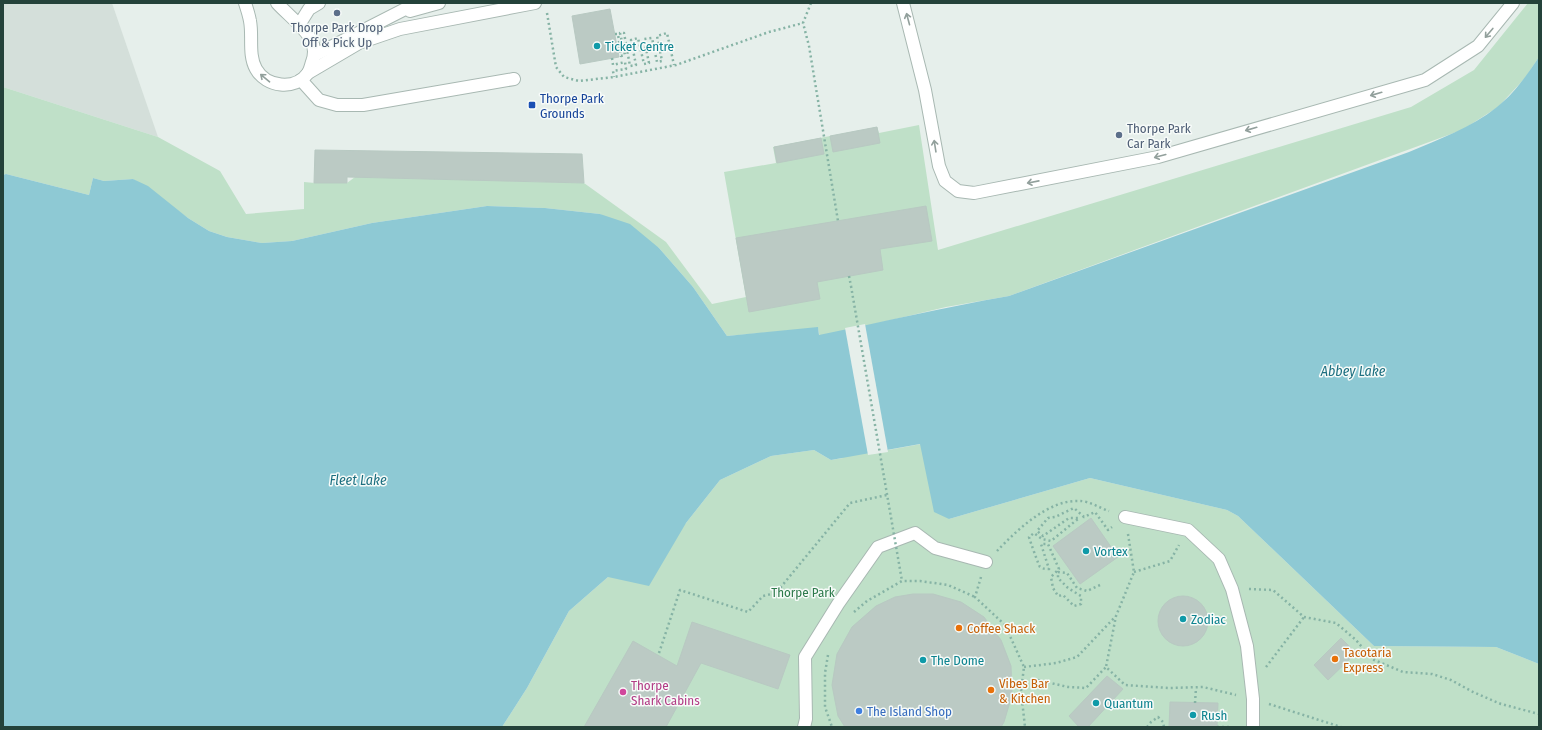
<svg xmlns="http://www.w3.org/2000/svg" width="1542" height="730" font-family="'Fira Sans Condensed',sans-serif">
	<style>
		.built { fill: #d4dfda }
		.green { fill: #bfe0c8 }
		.water { fill: #8ec9d4 }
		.pier { fill: #e6efeb }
		.building { fill: #bbcac4; stroke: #b8c9c2 }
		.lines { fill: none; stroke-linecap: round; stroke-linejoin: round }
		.minor-casing { stroke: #a8b8b2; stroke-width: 14 }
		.path { stroke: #86b3a5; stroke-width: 2.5; stroke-dasharray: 2 3; stroke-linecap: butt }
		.minor { stroke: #fff; stroke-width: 12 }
		.path-bridge { stroke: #86b3a5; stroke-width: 2.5; stroke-dasharray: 2 3; stroke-linecap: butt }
		.oneway { stroke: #92a09c }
		.service-dot { fill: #5c6f8a; stroke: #f7fbf9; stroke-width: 1.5 }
		.culture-dot { fill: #0f9aa8; stroke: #f7fbf9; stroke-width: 1.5 }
		.transit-dot { fill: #1a4fb4; stroke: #f7fbf9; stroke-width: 1.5 }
		.food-dot { fill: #e8710a; stroke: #f7fbf9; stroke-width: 1.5 }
		.hotel-dot { fill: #d1479c; stroke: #f7fbf9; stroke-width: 1.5 }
		.shop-dot { fill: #3f7fe0; stroke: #f7fbf9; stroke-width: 1.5 }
		.labels { text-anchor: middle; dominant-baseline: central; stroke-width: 3; stroke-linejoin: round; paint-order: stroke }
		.service-label { font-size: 13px; fill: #4e5e75; stroke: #f7fbf9 }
		.culture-label { font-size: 13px; fill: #0d838f; stroke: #f7fbf9; text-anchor: start }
		.transit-label { font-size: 13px; fill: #164399; stroke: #f7fbf9; text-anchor: start }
		.park-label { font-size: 13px; fill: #2d7a4b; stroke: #f7fbf9 }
		.food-label { font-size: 13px; fill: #c56008; stroke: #f7fbf9; text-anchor: start }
		.hotel-label { font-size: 13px; fill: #b23c85; stroke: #f7fbf9; text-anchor: start }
		.shop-label { font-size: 13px; fill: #366cbe; stroke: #f7fbf9; text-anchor: start }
		.water-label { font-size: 14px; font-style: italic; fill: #1c6f80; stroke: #f7fbf9 }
	</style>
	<rect width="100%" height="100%" fill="#e6efeb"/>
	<path class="built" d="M3 3H112L158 137 3 87Z"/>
	<path class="green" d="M1528 3H1539V57L1525 78 1498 107 1462 130 1009 296 946 307 866 326 888 450 921 444 949 519 1090 478 1227 510 1238 516 1374 646 1496 647 1539 664V727H502L527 688 569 611 608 577 686 523 720 480 771 456 814 450 831 460 843 458 818 328 727 336 693 287 659 248 600 214 545 208 487 206 372 223 292 241 262 243 227 237 209 231 188 218 133 179 104 181 93 178 89 195 6 174 3 175V87L158 137 220 171 246 214 304 209V182L315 183H347L355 177 584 183 666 242 712 304 746 297 724 172 776 163 773 147 877 127 879 133 919 125 938 250 1411 107 1474 70Z"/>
	<path class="water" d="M1539 57V664L1496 647 1374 646 1238 516 1227 510 1090 478 949 519 934 512 920 444 831 460 814 450 771 456 720 480 686 523 649 586 608 577 569 611 527 688 502 727H3V175L6 174 89 195 93 178 104 181 133 179 148 186 188 218 209 231 227 237 262 243 292 241 372 223 487 206 545 208 600 214 630 224 659 248 693 287 727 336 818 327 819 335C883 322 945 307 1009 296L1409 152C1439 139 1471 128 1497 107 1514 94 1527 75 1539 57Z"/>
	<path class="pier" d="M865 324 888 452 868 455 845 328Z"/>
	<g class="building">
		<path d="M610 9 619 57 580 64 572 16Z"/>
		<path d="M877 127 880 143 833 152 830 136Z"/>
		<path d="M821 138 824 154 777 163 774 147Z"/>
		<path d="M315 150 582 154 584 183 347 177V183H314Z"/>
		<path d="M926 206 932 241 880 249 883 270 817 282 820 299 749 312 736 238Z"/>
		<path d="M1091 518 1118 557 1080 584 1053 546Z"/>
		<path d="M913 594H933L961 602 984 617 1001 640 1011 666 1012 695 1004 722 1001 727H845L838 716 832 685 837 654 852 627 876 606 895 597Z"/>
		<circle cx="1183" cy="621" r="25"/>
		<path d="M692 622 790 655 778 689 701 663 666 727H584L633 641 677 666Z"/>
		<path d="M1341 638 1356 653 1328 680 1314 665Z"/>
		<path d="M1107 676 1123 689 1088 727H1079L1069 716Z"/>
		<path d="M1170 702 1218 703 1217 727H1169Z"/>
	</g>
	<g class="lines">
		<g class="minor-casing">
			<g id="minor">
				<path d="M245 3C247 9 249 15 250 21 253 36 248 55 256 69 266 87 295 91 308 73 310 70 311 65 312 62 315 54 315 46 310 38 303 26 287 14 277 3"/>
				<path d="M903 3 925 90 939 166 945 181 958 191 974 193 1158 157 1425 80 1478 46 1513 3"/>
				<path d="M410 11 439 3"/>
				<path d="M299 25 309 9 319 3"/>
				<path d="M315 55 417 3"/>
				<path d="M308 73 359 43 400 29 535 3"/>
				<path d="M301 80 319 100 337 105H363L514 79"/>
				<path d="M1125 517 1188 530 1219 559 1232 589 1247 646 1253 699V727"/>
				<path d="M804 727 806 719 805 657 838 604 878 547 915 533 935 548 986 562"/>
			</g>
		</g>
		<g class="path">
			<path d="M811 3 803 23 809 46 838 221"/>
			<path d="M547 13 556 67 564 77 579 81 614 77 676 65 769 32 803 23"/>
			<path d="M615 34H618L621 56 625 55 620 33H624L630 66 636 65 631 40 638 38 644 64 649 63 644 39 652 38 657 62 662 61 657 36 667 33 674 65"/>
			<path d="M612 58 613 65 625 62 626 69 613 71 614 77"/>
			<path d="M849 276 851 286"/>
			<path d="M1128 534 1134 572 1116 616 1106 667 1125 685 1169 688 1203 687 1236 695"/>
			<path d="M997 551C1017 530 1049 499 1080 501 1089 501 1100 508 1109 511"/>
			<path d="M1134 572 1170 561 1179 545"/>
			<path d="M981 577 975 597 1005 625 1024 667 1021 691 1025 727"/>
			<path d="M1100 585 1087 591 1077 588 1067 573 1058 572V578L1068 588 1081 596V604L1074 606 1063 595 1058 596 1053 588 1051 577 1059 569 1048 544H1041L1049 569C1046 569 1043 569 1040 567 1039 566 1030 541 1029 537L1034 533 1042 539 1051 541 1079 518H1069L1043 536 1037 531 1048 518 1055 517 1074 508 1084 517 1095 512 1108 530 1112 527"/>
			<path d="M1249 589 1273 590 1304 617 1336 623 1356 640 1372 659 1403 672 1432 674 1451 680 1473 692 1501 704 1539 714"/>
			<path d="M854 612 867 601 902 581H920L948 585 975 597"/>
			<path d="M659 653 680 590 748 612 763 596 776 593 850 503 887 495"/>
			<path d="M828 655 825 673V707L832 727"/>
			<path d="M1024 667 1056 663 1077 657 1115 617"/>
			<path d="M1266 667 1304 617"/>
			<path d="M1038 680 1068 687 1086 688 1106 667"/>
			<path d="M1195 703 1196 688"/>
			<path d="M1269 704 1341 727"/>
			<path d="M1147 727 1151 722 1158 717 1163 722 1164 727"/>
			<path d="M1217 727H1232"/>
		</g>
		<use href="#minor" class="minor"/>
		<path class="path-bridge" d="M851 286 902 581"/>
	</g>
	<defs><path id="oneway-shaft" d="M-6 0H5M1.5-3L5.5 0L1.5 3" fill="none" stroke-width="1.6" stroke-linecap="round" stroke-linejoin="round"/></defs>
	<g class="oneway">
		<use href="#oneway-shaft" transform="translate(908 19) rotate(-105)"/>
		<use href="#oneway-shaft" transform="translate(1489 33) rotate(130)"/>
		<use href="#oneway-shaft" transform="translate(265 78) rotate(-140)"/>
		<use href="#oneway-shaft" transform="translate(1376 94) rotate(164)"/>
		<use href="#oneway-shaft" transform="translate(1251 129) rotate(164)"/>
		<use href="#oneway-shaft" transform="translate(935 146) rotate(-99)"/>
		<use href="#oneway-shaft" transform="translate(1160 156) rotate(165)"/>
		<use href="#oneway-shaft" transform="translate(1033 182) rotate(169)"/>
	</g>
	<g class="service-dot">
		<circle cx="337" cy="13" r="4"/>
		<circle cx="1119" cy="135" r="4"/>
	</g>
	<g class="culture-dot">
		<circle cx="597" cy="46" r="4"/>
		<circle cx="1086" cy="551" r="4"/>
		<circle cx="1183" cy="619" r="4"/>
		<circle cx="923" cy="660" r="4"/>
		<circle cx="1096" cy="703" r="4"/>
		<circle cx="1193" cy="715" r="4"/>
	</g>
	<rect class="transit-dot" x="528" y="101" width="8" height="8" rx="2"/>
	<g class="food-dot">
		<circle cx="959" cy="628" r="4"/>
		<circle cx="1335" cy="659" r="4"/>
		<circle cx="991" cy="690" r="4"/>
	</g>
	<circle class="hotel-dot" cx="623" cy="692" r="4"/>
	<circle class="shop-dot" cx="859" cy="711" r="4"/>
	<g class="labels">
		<g class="service-label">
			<text x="337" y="27">Thorpe Park Drop<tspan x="337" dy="15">Off &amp; Pick Up</tspan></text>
			<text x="1127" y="128" text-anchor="start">Thorpe Park<tspan x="1127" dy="15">Car Park</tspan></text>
		</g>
		<g class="culture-label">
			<text x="605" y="46">Ticket Centre</text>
			<text x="1094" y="551">Vortex</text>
			<text x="1191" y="619">Zodiac</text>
			<text x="931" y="660">The Dome</text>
			<text x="1104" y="703">Quantum</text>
			<text x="1201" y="715">Rush</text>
		</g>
		<g class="transit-label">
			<text x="540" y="98">Thorpe Park<tspan x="540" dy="15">Grounds</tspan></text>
		</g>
		<g class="park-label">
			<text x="803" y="592">Thorpe Park</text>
		</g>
		<g class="food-label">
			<text x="967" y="628">Coffee Shack</text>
			<text x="1343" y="652">Tacotaria<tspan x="1343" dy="15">Express</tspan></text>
			<text x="999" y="683">Vibes Bar<tspan x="999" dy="15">&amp; Kitchen</tspan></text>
		</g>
		<g class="hotel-label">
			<text x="631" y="685">Thorpe<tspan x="631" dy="15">Shark Cabins</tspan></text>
		</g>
		<g class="shop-label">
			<text x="867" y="711">The Island Shop</text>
		</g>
		<g class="water-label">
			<text x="1353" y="371">Abbey Lake</text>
			<text x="358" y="480">Fleet Lake</text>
		</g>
	</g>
	<rect width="1542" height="730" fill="none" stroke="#24423a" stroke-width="8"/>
</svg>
